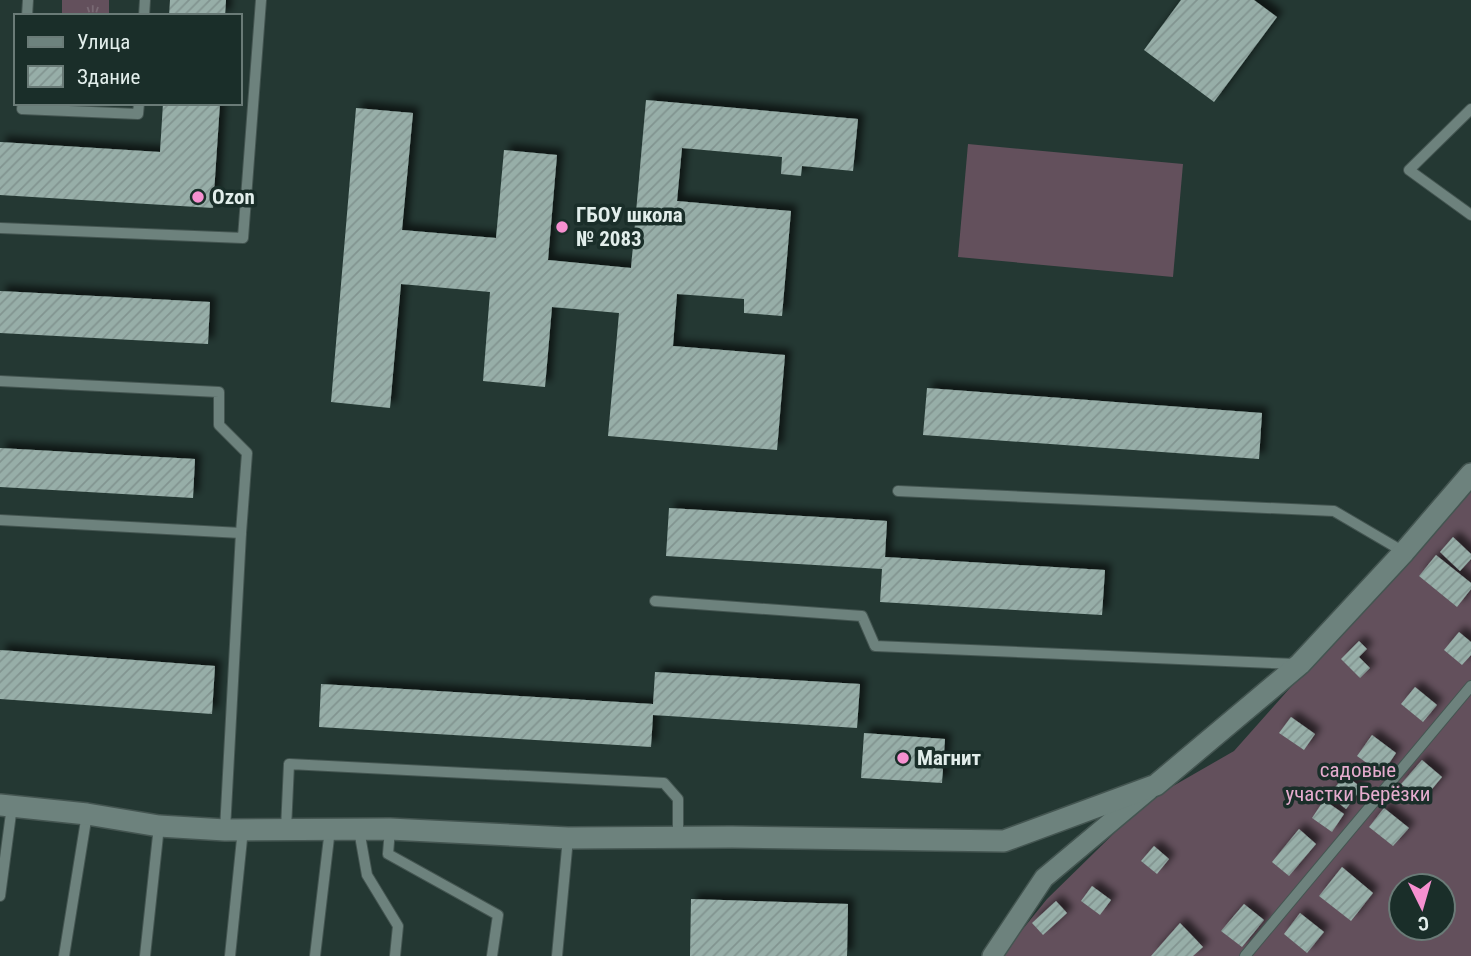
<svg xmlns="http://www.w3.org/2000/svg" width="1471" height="956" font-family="'Roboto Condensed',sans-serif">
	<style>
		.park { fill: url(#park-tufts) }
		.garden { fill: #63505c; fill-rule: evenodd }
		.building { fill: url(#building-hatch); filter: url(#shadow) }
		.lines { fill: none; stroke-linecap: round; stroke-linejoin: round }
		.service-casing { stroke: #445551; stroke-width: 12 }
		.minor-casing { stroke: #445551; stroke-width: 22 }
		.tertiary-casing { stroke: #445551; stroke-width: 24 }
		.service { stroke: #6d827d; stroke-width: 10 }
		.minor { stroke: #6d827d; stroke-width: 19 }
		.tertiary { stroke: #6d827d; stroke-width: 21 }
		.poi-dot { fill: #f690d0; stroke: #1a2e29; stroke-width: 2.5 }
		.labels { text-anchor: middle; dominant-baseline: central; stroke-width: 7; stroke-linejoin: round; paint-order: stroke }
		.poi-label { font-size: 21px; font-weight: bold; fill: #e2eeeb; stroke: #1a2e29; text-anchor: start }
		.park-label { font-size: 21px; fill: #e5acce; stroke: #1a2e29 }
	</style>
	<defs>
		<pattern id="park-tufts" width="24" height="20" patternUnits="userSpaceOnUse" patternTransform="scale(1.75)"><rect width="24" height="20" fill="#63505c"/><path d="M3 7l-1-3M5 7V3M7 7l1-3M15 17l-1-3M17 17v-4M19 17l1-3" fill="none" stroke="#796a74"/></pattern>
		<pattern id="building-hatch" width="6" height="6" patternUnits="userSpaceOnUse" patternTransform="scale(1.75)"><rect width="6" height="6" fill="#97aea8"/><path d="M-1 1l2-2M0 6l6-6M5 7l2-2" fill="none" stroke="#829490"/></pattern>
		<filter id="shadow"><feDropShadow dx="6" dy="-6" stdDeviation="3.5" flood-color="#0009"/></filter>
	</defs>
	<rect width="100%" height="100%" fill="#243833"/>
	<rect class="park" x="62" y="0" width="47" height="16"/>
	<g class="garden">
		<path d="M968 144 1183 164 1173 277 958 257Z"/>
		<path d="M1471 484V956H1001L1047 899 1147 801 1234 751ZM1401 886H1443V928H1401Z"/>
	</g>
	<g class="building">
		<path d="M170 0H226L225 16H169Z"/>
		<path d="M1181 0H1254L1277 17 1214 102 1144 50Z"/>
		<path d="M646 100 858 119 853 171 802 166 801 176 781 174 782 157 682 148 677 201 791 211 782 316 744 313V299L677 294 673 346 785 355 777 450 608 436 619 313 552 307 545 387 483 381 490 292 401 284 390 408 331 402 356 108 413 113 402 230 496 238 504 150 557 155 548 260 631 268Z"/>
		<path d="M163 103H220L213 208 0 195V142L160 152Z"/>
		<path d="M0 291 210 302 208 344 0 333Z"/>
		<path d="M927 388 1262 413 1259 459 923 435Z"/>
		<path d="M0 448 195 459 193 498 0 487Z"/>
		<path d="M669 508 887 521 885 557 1105 570 1102 615 880 602 882 569 666 556Z"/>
		<path d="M1453 537 1471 554V559L1460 571 1440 552Z"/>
		<path d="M1436 555 1471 583V589L1457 607 1419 576Z"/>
		<path d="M1459 632 1471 642V655L1462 665 1444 650Z"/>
		<path d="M1359 641 1367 649 1359 657 1370 668 1360 678 1341 659Z"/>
		<path d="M0 650 215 666 212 714 0 699Z"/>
		<path d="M655 672 860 684 857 728 653 715 651 747 319 727 321 684 653 704Z"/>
		<path d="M1415 687 1437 705 1423 722 1401 704Z"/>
		<path d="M1291 717 1315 734 1304 750 1279 733Z"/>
		<path d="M864 733 945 739 942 783 861 778Z"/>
		<path d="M1372 735 1396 753 1382 774 1357 756Z"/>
		<path d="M1422 760 1442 777 1422 801 1401 784Z"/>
		<path d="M1345 775 1362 788 1346 809 1329 795Z"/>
		<path d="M1324 800 1344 814 1332 832 1312 818Z"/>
		<path d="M1384 808 1409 828 1393 846 1369 827Z"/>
		<path d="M1299 829 1316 844 1289 876 1272 862Z"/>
		<path d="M1154 846 1169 859 1157 874 1141 861Z"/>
		<path d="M1342 867 1373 893 1351 921 1319 896Z"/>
		<path d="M1092 886 1111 900 1100 915 1081 901Z"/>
		<path d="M691 899 848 904 847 956H690Z"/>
		<path d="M1056 901 1067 913 1043 935 1032 923Z"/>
		<path d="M1244 904 1264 920 1242 947 1221 931Z"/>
		<path d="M1300 913 1324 932 1307 953 1284 934Z"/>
		<path d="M1180 923 1203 947 1193 956H1151Z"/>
	</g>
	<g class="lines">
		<g class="service-casing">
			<g id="service">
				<path d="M27 16 28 0"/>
				<path d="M144 16 145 0"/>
				<path d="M23 103 22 109 138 114 139 103"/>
				<path d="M1471 109 1409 170 1471 215"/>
				<path d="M0 228 243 238 261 0"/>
				<path d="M0 381 219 392V425L247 453 241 533"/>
				<path d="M898 491 1334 511 1404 552"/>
				<path d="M0 520 241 533 225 830"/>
				<path d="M655 601 862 616 875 646 1296 664"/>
				<path d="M286 829 289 764 664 783 678 799V837"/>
				<path d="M390 829 388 854 498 915 492 956"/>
				<path d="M359 830 367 875 398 926 395 956"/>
				<path d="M0 896 12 806"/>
				<path d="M64 956 87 814"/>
				<path d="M145 956 159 826"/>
				<path d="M230 956 243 829"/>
				<path d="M315 956 330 829"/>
				<path d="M557 956 568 838"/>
				<path d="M1245 956 1471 686"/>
			</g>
		</g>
		<g class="minor-casing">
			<path id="minor" d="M992 956 1044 878 1149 790"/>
		</g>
		<g class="tertiary-casing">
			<path id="tertiary" d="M0 805 87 814 159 826 225 830 390 829 568 838 732 837 1004 841 1156 785 1300 664 1404 552 1471 474"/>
		</g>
		<use href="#service" class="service"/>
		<use href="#minor" class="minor"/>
		<use href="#tertiary" class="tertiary"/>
	</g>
	<g class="poi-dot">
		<circle cx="198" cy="197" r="7"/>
		<circle cx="562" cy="227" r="7"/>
		<circle cx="903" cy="758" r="7"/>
	</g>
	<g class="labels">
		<g class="poi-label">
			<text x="212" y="197">Ozon</text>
			<text x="576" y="215">ГБОУ школа<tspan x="576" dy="24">№ 2083</tspan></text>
			<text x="917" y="758">Магнит</text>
		</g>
		<g class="park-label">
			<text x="1358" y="770">садовые<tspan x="1358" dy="24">участки Берёзки</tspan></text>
		</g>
	</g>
	<rect x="14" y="14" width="228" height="91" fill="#1a2e29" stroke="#6a7b77" stroke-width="2"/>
	<rect x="28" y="37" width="35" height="10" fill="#6d827d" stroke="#6a7b77" stroke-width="2"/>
	<text x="77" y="49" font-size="21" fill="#e2eeeb">Улица</text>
	<rect x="28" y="66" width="35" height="21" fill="url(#building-hatch)" stroke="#6a7b77" stroke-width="2"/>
	<text x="77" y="84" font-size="21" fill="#e2eeeb">Здание</text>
	<g transform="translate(1422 907) rotate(175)"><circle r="33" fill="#1a2e29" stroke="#6a7b77" stroke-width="2"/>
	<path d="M0-5L12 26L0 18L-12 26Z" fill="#f690d0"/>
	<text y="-10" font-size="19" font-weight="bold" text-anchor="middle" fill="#e2eeeb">С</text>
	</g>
</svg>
